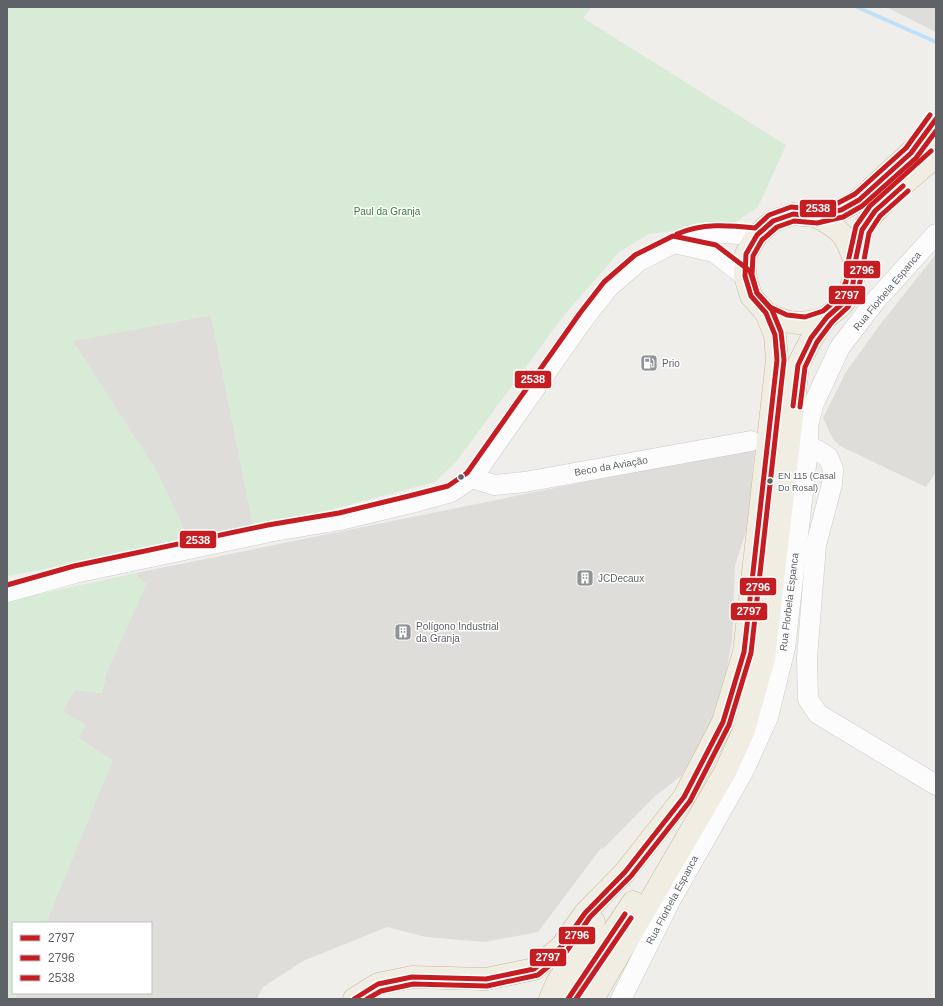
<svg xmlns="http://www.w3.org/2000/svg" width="943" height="1006" font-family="Helvetica,sans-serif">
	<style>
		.industrial { fill: #dfddda }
		.green { fill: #d8ebd6 }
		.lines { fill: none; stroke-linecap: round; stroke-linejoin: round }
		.stream { stroke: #bfe0f9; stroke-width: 4 }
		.minor-casing { stroke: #cbcccc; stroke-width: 21 }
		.highway-casing { stroke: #c8b996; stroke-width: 23 }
		.minor { stroke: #fdfcfc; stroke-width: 20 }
		.highway { stroke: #f0ede3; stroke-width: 22 }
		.bus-1-casing { stroke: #fff; stroke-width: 8 }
		.bus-2-casing { stroke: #fff; stroke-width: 8 }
		.bus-3-casing { stroke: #fff; stroke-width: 8 }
		.bus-1 { stroke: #c61d23; stroke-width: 5 }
		.bus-2 { stroke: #c61d23; stroke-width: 5 }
		.bus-3 { stroke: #c61d23; stroke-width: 5 }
		.bus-dot { fill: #5f6368; stroke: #fff; stroke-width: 1.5 }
		.labels { text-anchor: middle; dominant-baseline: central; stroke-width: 3; stroke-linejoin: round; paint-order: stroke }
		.bus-label { font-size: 9px; fill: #5f6368; stroke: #fff; text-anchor: start }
		.park-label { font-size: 10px; fill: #348238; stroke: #fff }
		.street-label { font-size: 10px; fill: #5f6368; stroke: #fff }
		.poi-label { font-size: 10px; fill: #5f6368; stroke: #fff; text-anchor: start }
		.line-badge { stroke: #fff; stroke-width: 1.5 }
		.badge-label { font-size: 11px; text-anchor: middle; font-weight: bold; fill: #fff }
	</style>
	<rect width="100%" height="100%" fill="#efeeea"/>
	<g class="industrial">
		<path d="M886 7H936V32Z"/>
		<path d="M936 254V472L926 487 840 446 833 439 823 418 846 372 879 326Z"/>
		<path d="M211 315 254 530 190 542 156 470 72 341Z"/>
		<path d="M755 446 747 528 735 566 732 640 723 691 706 736 682 775 652 799 603 849 601 848 538 932 485 942 426 937 387 927 303 961 263 987 257 999H15L17 993H151V923H46L112 760 78 738 63 711 74 690 102 693 106 674 138 577 136 573 733 452Z"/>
	</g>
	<g class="green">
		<path d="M7 7H592L583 18 786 145 758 207 733 224 649 234 619 252 561 319 456 462 435 482 254 530 211 315 73 341 156 470 190 542 7 576Z"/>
		<path d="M136 573 138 577 147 584 106 674 102 693 74 690 63 711 86 725 78 739 113 760 46 923H13V993H17L14 999H7V601Z"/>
	</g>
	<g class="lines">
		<path class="stream" d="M857 7 936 42"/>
		<g class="minor-casing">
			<g id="minor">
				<path d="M674 243 714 252 745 276"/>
				<path d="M808 448 817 450 828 457 833 469 832 484 816 545 807 658 808 699 818 714 936 785"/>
				<path d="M472 478 494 485 525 482 751 441"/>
				<path d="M7 592 75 573 269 532 340 520 411 503 451 492 472 478 585 317 609 287 639 261 688 236 723 233 757 235"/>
				<path d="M621 999 670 901 744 770 768 717 785 648 808 448V425L814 403 840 347 877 299 936 234"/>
			</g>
		</g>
		<g class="highway-casing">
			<g id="highway">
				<path d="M815 216C841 229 846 235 855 263"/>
				<path d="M766 313C790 325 801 326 827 317"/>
				<path d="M354 999 378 984 412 977 486 979 534 969 561 947 585 913 625 872 684 797 723 722 744 652 777 360 775 335 766 313 751 296 745 276 746 254 757 235 773 221 793 214 815 216 841 210 859 200 936 129"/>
				<path d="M550 999 557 983 594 922"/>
				<path d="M568 999 633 902"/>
				<path d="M593 999 725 772 744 730 764 658 798 365C806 349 814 332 826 318 831 312 840 309 844 302 858 281 854 255 862 232 869 210 918 173 936 156"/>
			</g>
		</g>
		<use href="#minor" class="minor"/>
		<use href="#highway" class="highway"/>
		<g class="bus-1-casing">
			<g id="bus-1">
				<path d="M793 406 798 365 811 338 827 317 843 303 853 284 855 263 862 230 875 211 903 186"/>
				<path d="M354 999 378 984 412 977 486 979 534 969 561 947 585 913 625 872 684 797 723 722 744 652 777 360 775 335 766 313 751 296 745 276 746 254 757 235 773 221 793 214 815 216 841 210 859 200 911 153 936 119"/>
				<path d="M568 999 625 914"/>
			</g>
		</g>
		<g class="bus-2-casing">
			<g id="bus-2">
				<path d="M800 407 805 367 817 342 832 322 848 307 859 287 869 233 880 216 908 191"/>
				<path d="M367 999 381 991 413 984 487 986 538 975 566 952 590 917 631 876 690 801 729 725 751 653 784 360 781 332 772 310 757 293 752 275 753 256 762 240 777 227 794 221 817 223 843 217 862 206 916 158 936 131"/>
				<path d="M576 999 631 918"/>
			</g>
		</g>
		<g class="bus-3-casing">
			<g id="bus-3">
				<path d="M677 234C702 223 728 225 755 228L769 215 791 207 815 209 838 203 855 194 906 148 930 115"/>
				<path d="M7 585 74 566 268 525 339 513 409 496 448 486 467 473 580 313 604 282 635 255 673 236 716 245 750 271 757 293 770 307 787 315 805 317 823 311 837 299 846 282 848 262 856 226 870 206 931 151"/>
			</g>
		</g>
		<use href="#bus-1" class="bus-1"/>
		<use href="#bus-2" class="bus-2"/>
		<use href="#bus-3" class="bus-3"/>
	</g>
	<defs>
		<g id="fuel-square" transform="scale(0.9)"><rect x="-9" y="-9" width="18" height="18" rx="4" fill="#919496" stroke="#fff"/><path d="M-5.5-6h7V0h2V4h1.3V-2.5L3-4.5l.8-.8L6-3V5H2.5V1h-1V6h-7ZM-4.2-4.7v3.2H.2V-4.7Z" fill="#fff"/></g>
		<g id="building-square" transform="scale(0.9)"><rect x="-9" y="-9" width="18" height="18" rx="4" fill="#919496" stroke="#fff"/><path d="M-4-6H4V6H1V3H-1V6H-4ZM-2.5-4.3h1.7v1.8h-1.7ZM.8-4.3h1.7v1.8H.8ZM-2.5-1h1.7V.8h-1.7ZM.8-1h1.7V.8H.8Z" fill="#fff"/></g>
	</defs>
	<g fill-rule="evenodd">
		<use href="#fuel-square" x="649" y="363"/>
		<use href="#building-square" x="585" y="578"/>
		<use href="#building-square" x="403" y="632"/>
	</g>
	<g class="bus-dot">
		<circle cx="461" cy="477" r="3.5"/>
		<circle cx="770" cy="481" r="3.5"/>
	</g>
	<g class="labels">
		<g class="bus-label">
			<text x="778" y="476">EN 115 (Casal<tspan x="778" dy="12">Do Rosal)</tspan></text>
		</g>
		<g class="park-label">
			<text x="387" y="211">Paul da Granja</text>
		</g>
		<g class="street-label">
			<text transform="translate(887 291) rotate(-50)">Rua Florbela Espanca</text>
			<text transform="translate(611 466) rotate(-10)">Beco da Aviação</text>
			<text transform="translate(789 602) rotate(-83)">Rua Florbela Espanca</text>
			<text transform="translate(672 900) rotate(-62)">Rua Florbela Espanca</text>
		</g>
		<g class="poi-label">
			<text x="662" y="363">Prio</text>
			<text x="598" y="578">JCDecaux</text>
			<text x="416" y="626">Polígono Industrial<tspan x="416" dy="12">da Granja</tspan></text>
		</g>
	</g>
	<g class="line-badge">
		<rect x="799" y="199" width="38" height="19" rx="4" fill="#c61d23"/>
		<rect x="843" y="260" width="38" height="19" rx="4" fill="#c61d23"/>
		<rect x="828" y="285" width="38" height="20" rx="4" fill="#c61d23"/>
		<rect x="514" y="370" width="38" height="19" rx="4" fill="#c61d23"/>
		<rect x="179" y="530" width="38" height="19" rx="4" fill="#c61d23"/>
		<rect x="739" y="577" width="38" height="19" rx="4" fill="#c61d23"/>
		<rect x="730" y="602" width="38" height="19" rx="4" fill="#c61d23"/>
		<rect x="558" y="926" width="38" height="19" rx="4" fill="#c61d23"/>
		<rect x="529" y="948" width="38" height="19" rx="4" fill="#c61d23"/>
	</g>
	<g class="badge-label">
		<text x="818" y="212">2538</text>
		<text x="862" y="274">2796</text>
		<text x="847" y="299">2797</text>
		<text x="533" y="383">2538</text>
		<text x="198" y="544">2538</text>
		<text x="758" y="591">2796</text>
		<text x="749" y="615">2797</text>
		<text x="577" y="939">2796</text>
		<text x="548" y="961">2797</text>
	</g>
	<rect width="943" height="1006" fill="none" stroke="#5f6368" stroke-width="16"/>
	<rect x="12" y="922" width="140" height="72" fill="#ffffff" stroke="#bfc1c3"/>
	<rect x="20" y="935" width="20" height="6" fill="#c61d23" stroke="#bfc1c3"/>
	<text x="48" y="942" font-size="12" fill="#5f6368">2797</text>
	<rect x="20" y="955" width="20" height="6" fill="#c61d23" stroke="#bfc1c3"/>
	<text x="48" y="962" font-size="12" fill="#5f6368">2796</text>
	<rect x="20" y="975" width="20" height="6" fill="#c61d23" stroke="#bfc1c3"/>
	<text x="48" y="982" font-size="12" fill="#5f6368">2538</text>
</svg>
